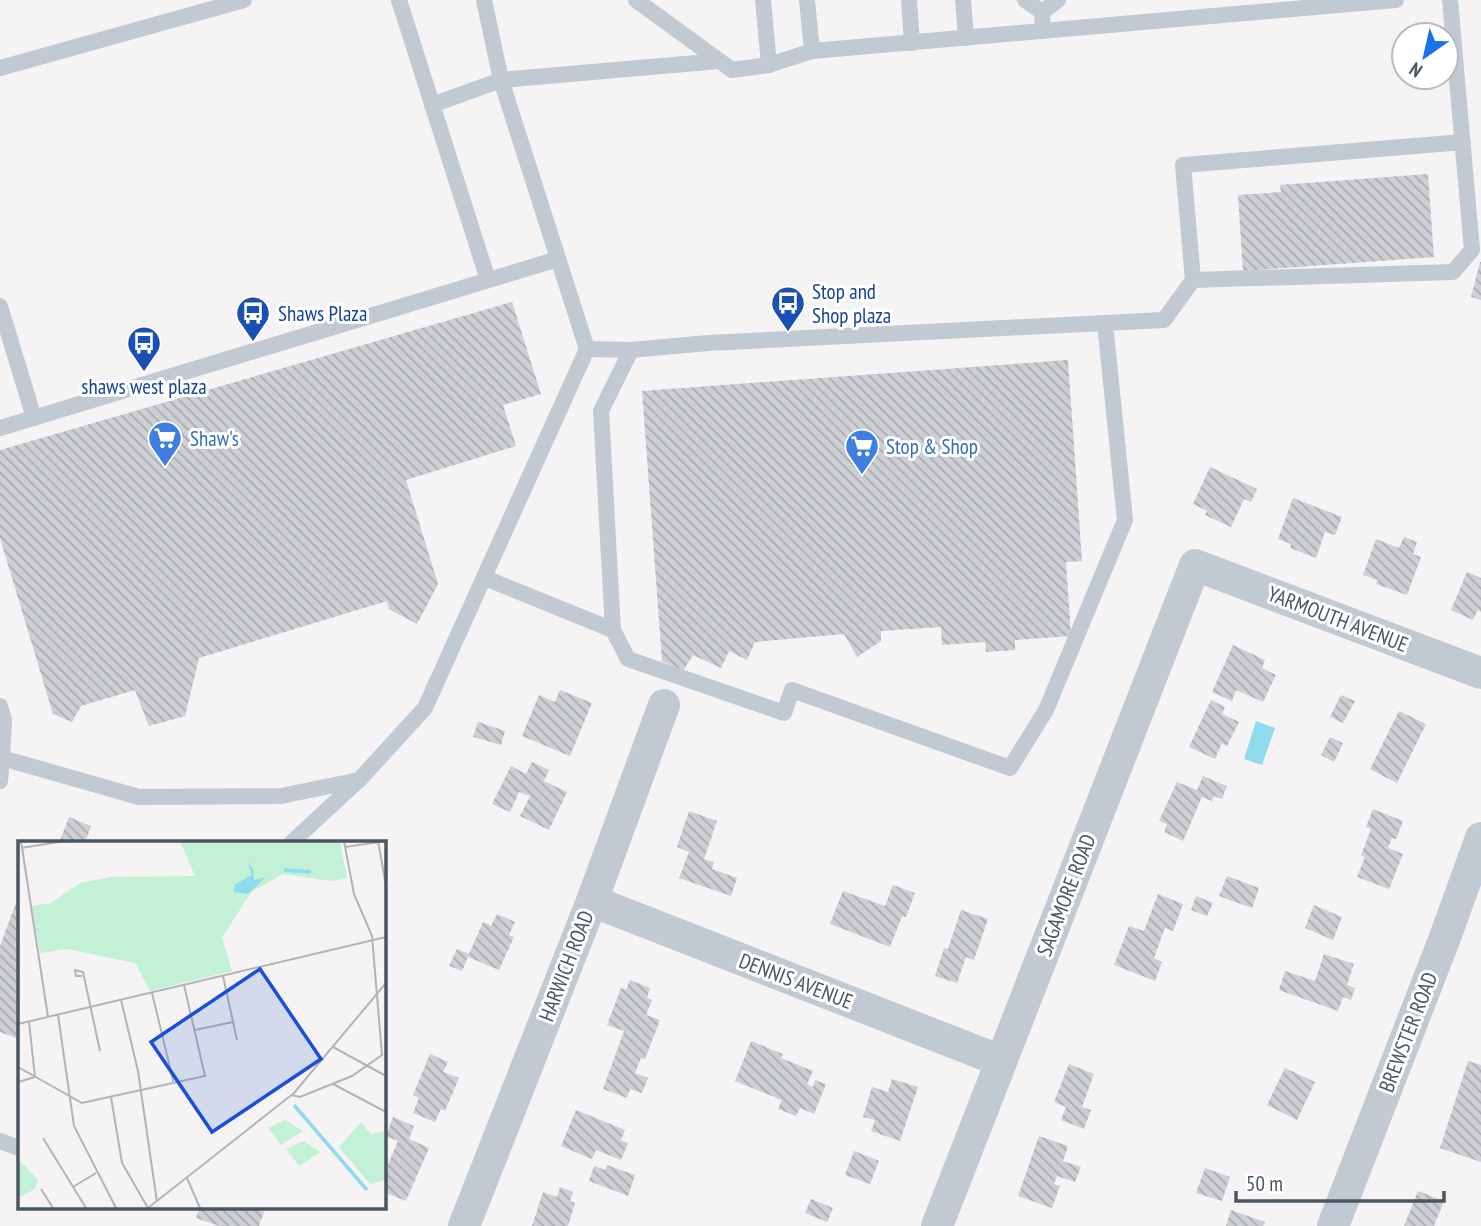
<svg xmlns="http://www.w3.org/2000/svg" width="1481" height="1226" font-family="'PT Sans Narrow',sans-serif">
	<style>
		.water { fill: #90daee }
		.building { fill: url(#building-back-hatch) }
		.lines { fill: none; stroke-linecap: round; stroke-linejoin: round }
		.service { stroke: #c1cad2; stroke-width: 16 }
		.minor { stroke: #c1cad2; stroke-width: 32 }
		.labels { text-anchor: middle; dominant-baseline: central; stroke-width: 6; stroke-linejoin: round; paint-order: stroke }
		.transit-label { font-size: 21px; fill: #164399; stroke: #fff; text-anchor: start }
		.shop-label { font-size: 21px; fill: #366cbe; stroke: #fff; text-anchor: start }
		.street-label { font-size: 21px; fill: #4a5661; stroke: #fff }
		.inset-river { fill: none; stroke: #90daee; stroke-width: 3.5 }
		.inset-road { fill: none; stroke: #b1b4b9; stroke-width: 2 }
		.view { fill: #1d4ed8; fill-opacity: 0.15; stroke: #1d4ed8; stroke-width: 3.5 }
		.inset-edge { fill: none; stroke: #4a5661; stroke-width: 3.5 }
	</style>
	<defs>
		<pattern id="building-back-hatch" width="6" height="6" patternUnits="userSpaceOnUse" patternTransform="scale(1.75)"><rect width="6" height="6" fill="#cdcfd5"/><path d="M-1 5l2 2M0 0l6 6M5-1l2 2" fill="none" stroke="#a8abb0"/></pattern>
	</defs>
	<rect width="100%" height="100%" fill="#f5f3f3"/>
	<path class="water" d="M1256 721 1275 728 1262 765 1244 759Z"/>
	<g class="building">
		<path d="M1428 174 1434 257 1243 271 1238 195 1281 192 1280 185Z"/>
		<path d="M1480 262H1481V300L1471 297Z"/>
		<path d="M512 302 541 394 503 405 516 446 406 480 438 584 417 624 389 609 387 601 199 658 185 716 149 726 135 690 81 706 72 722 53 714 0 538V450Z"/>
		<path d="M1068 360 1082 561 1066 562 1071 636 1015 640V650L986 652 985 642 942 645 941 627 881 631V641L857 657 844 634 755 642 747 660 729 651 721 668 693 655 683 671 662 661 642 391Z"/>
		<path d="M1210 467 1257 489 1251 502 1244 499 1231 527 1205 515 1207 511 1193 504Z"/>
		<path d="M1293 498 1342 517 1335 535 1325 532 1316 558 1290 548 1291 544 1278 539Z"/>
		<path d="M1404 537 1417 542 1413 554 1421 557 1407 595 1376 584 1378 580 1363 575 1376 539 1399 548Z"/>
		<path d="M1467 572 1481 578V612L1478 610 1473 620 1451 610Z"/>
		<path d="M1233 645 1265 660 1262 668 1276 675 1263 702 1236 690 1232 701 1212 692Z"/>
		<path d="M560 690 592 703 570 756 522 736 539 695 555 702Z"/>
		<path d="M1341 695 1355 701 1343 723 1330 717Z"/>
		<path d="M1211 700 1225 707 1222 714 1239 722 1227 746 1222 743 1215 759 1189 747Z"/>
		<path d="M1399 711 1426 724 1397 783 1370 769Z"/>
		<path d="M478 722 505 731 501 745 473 737Z"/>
		<path d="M1330 737 1343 743 1334 762 1321 755Z"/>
		<path d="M532 762 549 770 544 781 567 792 549 830 520 816 530 796 519 792 510 812 492 804 511 766 526 774Z"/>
		<path d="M1203 776 1227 786 1222 799 1214 796 1212 801 1202 797 1183 841 1164 832 1167 824 1159 821 1177 782 1197 790Z"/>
		<path d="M1373 809 1403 821 1396 839 1392 838 1388 848 1403 854 1389 889 1357 877 1365 857 1361 855 1371 829 1366 827Z"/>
		<path d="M689 811 717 821 704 859 714 862 712 869 737 878 731 896 679 878 689 852 677 847Z"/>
		<path d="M69 817 91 826 85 843H59Z"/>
		<path d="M1227 876 1259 888 1252 908 1219 896Z"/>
		<path d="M893 885 915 893 906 917 902 916 890 947 830 924 843 891 885 906Z"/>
		<path d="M1158 894 1183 904 1173 931 1165 928 1154 958 1162 962 1155 981 1114 965 1129 926 1144 931Z"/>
		<path d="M19 895V1039L0 1032V946Z"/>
		<path d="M1196 896 1213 903 1207 916 1191 910Z"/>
		<path d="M1314 905 1342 917 1333 940 1305 928Z"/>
		<path d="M961 910 988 919 974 960 966 957 957 983 935 976 944 948 948 949Z"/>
		<path d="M497 914 515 922 509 935 514 937 499 970 468 957 462 971 449 966 457 949 469 954 483 922 491 926Z"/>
		<path d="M1324 954 1354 964 1347 985 1355 988 1351 1000 1343 997 1338 1011 1279 990 1285 971 1315 981Z"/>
		<path d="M630 980 650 988 647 998 652 1000 646 1015 660 1020 645 1059 641 1058 635 1073 648 1078 642 1093 630 1089 627 1098 603 1089 624 1031 607 1025 621 988 626 990Z"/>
		<path d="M751 1041 783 1054 781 1058 813 1071 807 1084 813 1087 815 1080 826 1084 814 1114 800 1108 796 1116 778 1109 782 1100 735 1081Z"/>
		<path d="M430 1054 448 1062 443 1072 459 1078 445 1111 441 1109 435 1122 413 1113 419 1098 413 1095Z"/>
		<path d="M1468 1061 1481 1065V1162L1440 1148Z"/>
		<path d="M1069 1064 1094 1074 1082 1107 1091 1110 1084 1129 1061 1120 1066 1107 1054 1102Z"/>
		<path d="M1285 1068 1315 1082 1297 1120 1267 1105Z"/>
		<path d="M892 1079 918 1087 900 1141 871 1131 875 1120 863 1117 872 1087 888 1092Z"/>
		<path d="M576 1110 625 1130 621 1140 628 1143 621 1160 596 1150 592 1159 561 1146Z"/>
		<path d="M393 1117 414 1126 409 1139 429 1148 406 1201 383 1192V1176L398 1141 386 1136Z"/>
		<path d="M1039 1136 1068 1146 1063 1161 1081 1167 1075 1182 1057 1176 1054 1184 1060 1186 1052 1208 1018 1196Z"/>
		<path d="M854 1151 879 1161 870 1184 845 1175Z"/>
		<path d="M607 1165 635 1175 628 1196 589 1181 594 1166 605 1170Z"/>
		<path d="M1205 1168 1230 1177 1222 1201 1196 1193Z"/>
		<path d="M560 1187 573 1192 570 1201 575 1203 568 1226H532L543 1192 557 1197Z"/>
		<path d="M1418 1191 1444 1201 1434 1226H1404Z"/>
		<path d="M811 1199 833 1208 827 1222 805 1213Z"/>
		<path d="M190 1207H248L264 1212 259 1226H219L196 1218 199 1210Z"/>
		<path d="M1231 1210 1265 1222 1263 1226H1226Z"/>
	</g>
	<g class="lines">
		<g class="service">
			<path d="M399 0 488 280"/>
			<path d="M636 0 732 70 769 65 812 51 1396 0"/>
			<path d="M763 0 769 65"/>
			<path d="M807 0 812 51"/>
			<path d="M909 0 912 43"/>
			<path d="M963 0 966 38"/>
			<path d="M1025 0 1042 12 1043 31"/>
			<path d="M1042 12 1058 0"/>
			<path d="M0 68 244 0"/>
			<path d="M432 105 501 80 719 61"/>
			<path d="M1193 280 1183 165 1463 142"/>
			<path d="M0 306 34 418"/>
			<path d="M587 349 631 350 708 343 1164 320 1193 280 1453 272 1472 250 1450 0"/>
			<path d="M0 428 558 259"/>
			<path d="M485 578 613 630 601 411 631 350"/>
			<path d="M613 630 628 659 784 713 792 690 1010 768 1046 710 1125 520 1105 323"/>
			<path d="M0 706 4 720 2 758 139 797 281 796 359 780"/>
			<path d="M0 758H2L0 781"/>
			<path d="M291 843 360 779 425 708 587 349 501 80 484 0"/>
			<path d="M0 1141 19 1148"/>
		</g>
		<g class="minor">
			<path d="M592 901 1001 1061"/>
			<path d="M464 1226 592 901 664 705"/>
			<path d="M937 1226 1195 565 1481 673"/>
			<path d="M1333 1226 1444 940 1481 838"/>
		</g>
	</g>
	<defs>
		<g id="bus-pin" transform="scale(1.75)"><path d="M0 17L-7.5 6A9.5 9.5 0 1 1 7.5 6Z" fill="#1a4fb4" stroke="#fff"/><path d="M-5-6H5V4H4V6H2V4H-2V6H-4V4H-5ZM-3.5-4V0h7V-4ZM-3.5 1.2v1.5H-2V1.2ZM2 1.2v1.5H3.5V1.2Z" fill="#fff"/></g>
		<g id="supermarket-pin" transform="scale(1.75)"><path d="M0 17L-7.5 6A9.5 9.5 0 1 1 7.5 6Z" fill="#3f7fe0" stroke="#fff"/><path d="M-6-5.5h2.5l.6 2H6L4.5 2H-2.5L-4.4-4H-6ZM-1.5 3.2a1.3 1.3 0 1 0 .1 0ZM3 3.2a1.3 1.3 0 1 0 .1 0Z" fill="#fff"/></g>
	</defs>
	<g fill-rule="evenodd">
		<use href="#bus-pin" x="788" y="303"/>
		<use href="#bus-pin" x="253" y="313"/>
		<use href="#bus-pin" x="144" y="343"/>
		<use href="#supermarket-pin" x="165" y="438"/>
		<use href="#supermarket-pin" x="862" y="446"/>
	</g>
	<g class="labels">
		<g class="transit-label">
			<text x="812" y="291">Stop and<tspan x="812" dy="24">Shop plaza</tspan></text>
			<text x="278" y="313">Shaws Plaza</text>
			<text x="144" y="386" text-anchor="middle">shaws west plaza</text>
		</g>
		<g class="shop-label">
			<text x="190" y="438">Shaw's</text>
			<text x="886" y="446">Stop &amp; Shop</text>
		</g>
		<g class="street-label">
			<text transform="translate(1338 619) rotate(21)">YARMOUTH AVENUE</text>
			<text transform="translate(1066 895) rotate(-69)">SAGAMORE ROAD</text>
			<text transform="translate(566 966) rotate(-69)">HARWICH ROAD</text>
			<text transform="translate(796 981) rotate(21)">DENNIS AVENUE</text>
			<text transform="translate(1408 1032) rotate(-69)">BREWSTER ROAD</text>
		</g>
	</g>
	<g transform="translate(18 841)">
		<rect width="368" height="368" fill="#f5f3f3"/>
		<path d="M162 0H322L329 37 314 40 265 33 233 51 204 97 214 130 132 150 117 122 49 108 22 112 14 65 33 62 62 42 93 36 177 35ZM267 279 285 290 263 304 250 287ZM343 281 354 294 367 289V339L352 343 321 306ZM285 300 303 311 281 325 268 308Z" fill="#c3f1d5"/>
		<path d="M0 318 20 339 17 348 0 357Z" fill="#c3f1d5"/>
		<path d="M230 22 235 28 236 39 248 36 230 53 216 51V44L234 34Z" fill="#90daee"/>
		<path class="inset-river" d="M266 29 293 31M276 264 349 349"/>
		<path class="inset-road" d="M3 0 30 176M360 0 368 45M327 6 362 1M3 7 47 0M64 135H58L57 129 65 131 82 210M205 135 219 199M134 152 156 243M103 159 120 230 139 361M40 174 56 285 98 367M0 183 368 96M177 189 215 181M315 206 368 235M0 226 64 262 187 235 166 144M0 241 17 236 11 181M315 243 368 271M273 254 282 256 334 235 364 214 354 95 336 53 326 0M93 256 104 322 130 367M25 297 68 367M169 337 182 367M55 346 78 332M23 348 35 367M130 367 276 252 368 142"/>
		<path class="view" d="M242 128 303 218 194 291 133 201Z"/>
		<rect width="368" height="368" class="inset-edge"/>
	</g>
	<g transform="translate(1425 56) rotate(214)"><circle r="33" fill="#ffffff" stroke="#b7bbc0" stroke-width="2"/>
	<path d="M0-5L12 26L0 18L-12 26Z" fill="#1a73e8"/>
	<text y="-10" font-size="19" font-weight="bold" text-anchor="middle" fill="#4a5661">N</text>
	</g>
	<path d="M1236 1191v10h208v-10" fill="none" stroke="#4a5661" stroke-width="3.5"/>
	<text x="1246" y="1191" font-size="21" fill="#4a5661" stroke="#ffffff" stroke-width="5" paint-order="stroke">50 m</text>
</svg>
